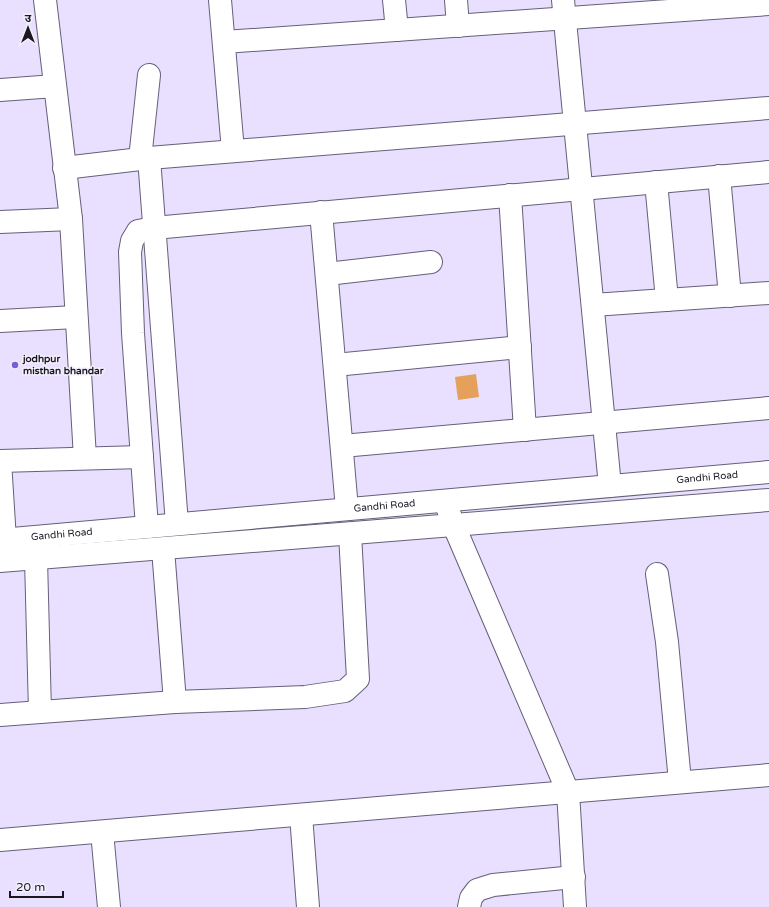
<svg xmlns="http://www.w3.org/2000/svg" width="769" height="907" font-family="'Varela Round','Noto Sans Devanagari',sans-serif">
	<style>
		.building { fill: #e5a15c }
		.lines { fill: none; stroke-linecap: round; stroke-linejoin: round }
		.minor-casing { stroke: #665f79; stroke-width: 24 }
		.major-casing { stroke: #665f79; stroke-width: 24 }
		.minor { stroke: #fff; stroke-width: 22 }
		.major { stroke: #fff; stroke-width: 22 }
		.poi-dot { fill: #7b5dd7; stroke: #f3f0fd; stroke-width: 1.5 }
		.labels { text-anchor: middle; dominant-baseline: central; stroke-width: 3; stroke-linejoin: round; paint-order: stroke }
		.poi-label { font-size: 10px; font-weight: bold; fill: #1a1721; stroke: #f3f0fd; text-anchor: start }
		.street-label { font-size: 10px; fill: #1a1721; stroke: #f3f0fd }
	</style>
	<rect width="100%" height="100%" fill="#e8e0fe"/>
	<path class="building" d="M476 374 479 397 458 400 455 377Z"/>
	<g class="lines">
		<g class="minor-casing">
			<g id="minor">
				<path d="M45 0 71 219 85 458"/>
				<path d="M220 0 233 151"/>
				<path d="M394 0 397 30"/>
				<path d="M456 0 458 26"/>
				<path d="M563 0 610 486"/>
				<path d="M224 42 769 4"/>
				<path d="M0 90 55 86"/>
				<path d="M149 158 177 524"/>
				<path d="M140 159 149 75"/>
				<path d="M64 168 149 158 769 108"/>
				<path d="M719 176 730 296"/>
				<path d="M656 182 667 300"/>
				<path d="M510 195 525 430"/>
				<path d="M321 212 347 509"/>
				<path d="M0 222 71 219"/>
				<path d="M327 274 431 262"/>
				<path d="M593 305 769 293"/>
				<path d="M0 321 76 317"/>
				<path d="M335 365 520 347"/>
				<path d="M342 446 769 408"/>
				<path d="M445 501 454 526 568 792 575 907"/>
				<path d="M147 527 133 333 130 252 132 241 138 231 154 228 769 172"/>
				<path d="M5 540 0 461 142 457"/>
				<path d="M163 549 175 702"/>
				<path d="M36 559 40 712"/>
				<path d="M657 574 667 642 680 782"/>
				<path d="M0 715 175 702 305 697 345 691 358 679 350 534"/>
				<path d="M301 815 308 907"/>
				<path d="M102 832 109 907"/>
				<path d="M0 840 769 775"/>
				<path d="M469 907 471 898 477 890 493 885 574 877"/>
			</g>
		</g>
		<g class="major-casing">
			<g id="major">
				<path id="s1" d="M0 540 769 472"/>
				<path d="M0 561 769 500"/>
			</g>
		</g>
		<use href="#minor" class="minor"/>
		<use href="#major" class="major"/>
	</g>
	<circle class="poi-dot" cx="15" cy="365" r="4"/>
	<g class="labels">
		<g class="poi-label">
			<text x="23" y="359">jodhpur<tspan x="23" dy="12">misthan bhandar</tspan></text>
		</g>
		<g class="street-label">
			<text stroke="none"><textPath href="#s1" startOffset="710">Gandhi Road</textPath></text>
			<text stroke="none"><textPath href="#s1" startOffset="386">Gandhi Road</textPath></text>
			<text stroke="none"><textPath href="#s1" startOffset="62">Gandhi Road</textPath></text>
		</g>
	</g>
	<g transform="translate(28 28)" stroke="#f3f0fd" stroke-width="3" paint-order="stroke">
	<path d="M0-3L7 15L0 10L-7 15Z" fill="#1a1721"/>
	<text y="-6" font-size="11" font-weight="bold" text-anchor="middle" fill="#1a1721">उ</text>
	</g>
	<path d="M10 891v6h53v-6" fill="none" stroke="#1a1721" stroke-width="2"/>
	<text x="16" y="891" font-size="12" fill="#1a1721" stroke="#f3f0fd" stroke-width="3" paint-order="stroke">20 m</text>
</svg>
